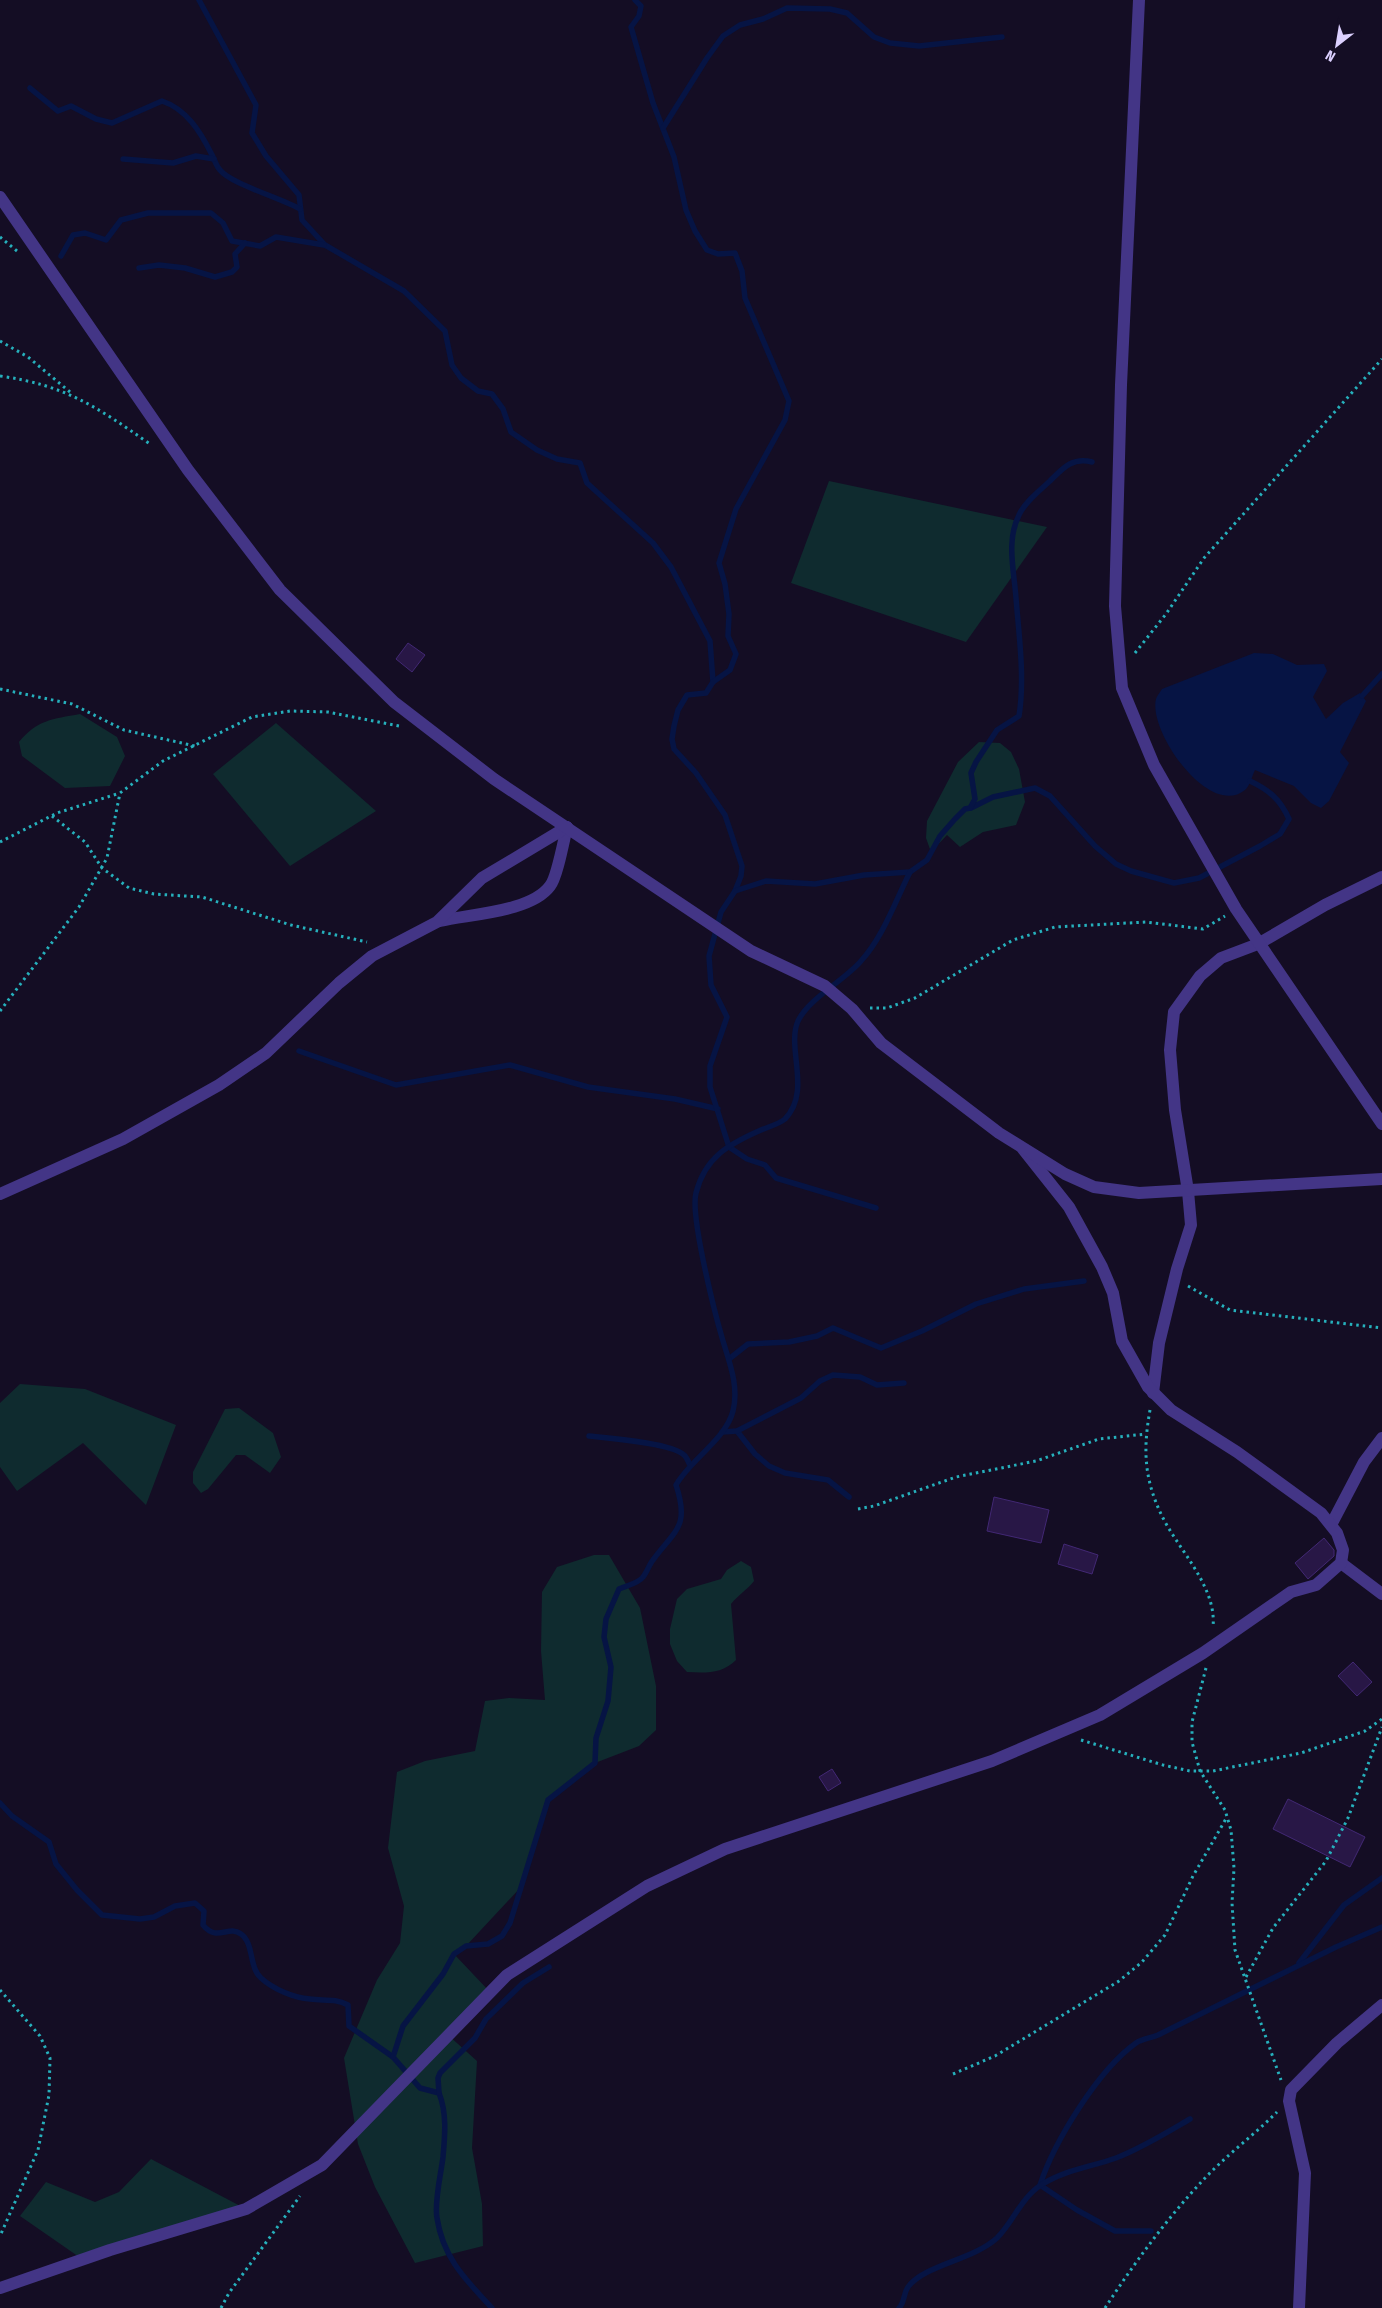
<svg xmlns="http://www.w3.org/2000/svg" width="1382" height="2308" font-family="'Fira Sans Condensed',sans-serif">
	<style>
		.green { fill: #0f2b2f }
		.water { fill: #061444 }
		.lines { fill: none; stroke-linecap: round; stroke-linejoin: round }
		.stream { stroke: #061444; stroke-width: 5.5 }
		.building { fill: #281746; stroke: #422874 }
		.path { stroke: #26b0bc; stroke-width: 3; stroke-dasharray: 2.5 4; stroke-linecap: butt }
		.minor { stroke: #433586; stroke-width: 12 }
		.tertiary { stroke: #433586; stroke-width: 12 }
	</style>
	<rect width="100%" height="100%" fill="#140d24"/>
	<g class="green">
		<path d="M829 481 1047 527 966 642 791 583Z"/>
		<path d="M80 714 117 737 125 756 110 786 65 788 22 756 19 742C37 720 52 719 80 714Z"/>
		<path d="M276 723 376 811 290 866 213 774Z"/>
		<path d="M979 742 1000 743 1011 752 1019 769 1025 802 1016 825 983 832 960 847 947 835 931 852 926 838 927 821 958 762Z"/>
		<path d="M20 1384 85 1389 176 1425 146 1505 83 1443 17 1491 0 1467V1403Z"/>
		<path d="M239 1408 273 1433 281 1457 270 1473 245 1455H236L208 1489 201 1493 193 1483V1472L225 1409Z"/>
		<path d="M594 1555H609L640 1608 656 1686V1730L639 1746 595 1763 548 1800 522 1886 466 1946 454 1954 490 1992 448 2035 477 2061 472 2148 482 2204 483 2246 415 2263 375 2187 358 2144 344 2058 377 1980 400 1943 404 1906 388 1848 397 1772 425 1761 475 1751 485 1701 509 1698 545 1700 541 1651 542 1592 557 1567Z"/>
		<path d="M741 1561 751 1567 754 1581C747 1590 738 1595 731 1604L736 1660C722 1674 706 1673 687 1672L677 1661 670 1644V1629L677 1599 687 1589 721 1579 727 1570Z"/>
		<path d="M151 2159 246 2209 82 2259 20 2216 46 2182 95 2202 119 2192Z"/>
	</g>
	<path class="water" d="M1254 653 1273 654 1297 665 1324 664 1327 671 1313 697 1326 719 1343 703 1360 693 1366 701 1340 752 1349 763 1329 801 1321 808 1311 803 1294 786 1255 770C1252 776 1250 786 1245 790 1209 819 1148 731 1156 699 1157 696 1160 692 1162 689Z"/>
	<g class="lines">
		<g class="stream">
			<path d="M199 0 256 105 252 133 266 156 299 195 302 220 325 245 404 291 445 331 452 365 461 378 478 391 492 394 503 409 511 432 537 450 557 459 580 463 587 483 653 543 671 567 710 641 713 682"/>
			<path d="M635 0 641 6 639 16 631 27 653 103 674 157 686 210 695 231 707 250 718 254 735 253 742 271 745 298 789 401 785 420 736 509 719 563 725 584 729 614 728 636 736 654 730 670 713 682 706 693 687 695 678 710 674 726 672 739 674 749 696 773 725 815 742 866 741 876 735 891"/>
			<path d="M30 88 58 111 71 106 96 119 112 123 162 101C186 109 200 131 211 153 214 158 216 166 220 170 231 184 281 198 300 209"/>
			<path d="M663 128 707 58 723 36 740 25 763 19 787 8 830 9 847 13 874 37 890 43 919 46 1002 37"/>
			<path d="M123 159 173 163 196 156 214 159"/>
			<path d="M61 256 73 235 85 233 106 240 121 220 148 213H211L223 223 232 241 260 246 276 237 324 245"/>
			<path d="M139 268 159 265 185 268 215 277 232 272 237 267 235 254 245 243"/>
			<path d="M1362 696 1382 674"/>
			<path d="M971 808 993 797 1035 788 1050 796 1095 846 1116 864 1131 871 1174 883 1199 878 1260 846 1280 834 1289 819C1280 799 1269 790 1250 781"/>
			<path d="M299 1051 396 1085 510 1065 588 1087 675 1099 718 1109"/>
			<path d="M876 1208 776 1178 765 1165 747 1159 729 1147 710 1087V1066L727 1017 711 985 709 956 721 912 735 891 766 881 815 884 864 875 910 872 927 860 940 836 955 819 965 809 970 808 975 799 971 773 976 762 997 730 1019 716C1025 678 1019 636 1016 598 1014 570 1006 541 1019 515 1024 503 1040 490 1050 481 1063 468 1072 457 1092 462"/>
			<path d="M729 1359 748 1344 789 1342 817 1336 833 1328 881 1348 922 1331 976 1304 1024 1289 1084 1281"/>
			<path d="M737 1431 755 1454 769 1466 785 1473 828 1480 849 1497"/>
			<path d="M722 1432 737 1431 801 1398 820 1381 833 1375 860 1377 877 1385 904 1383"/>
			<path d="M589 1436C608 1438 672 1443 684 1455 687 1457 688 1462 690 1465"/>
			<path d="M0 1803 12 1816 49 1842 56 1864 77 1890 102 1915 140 1919 154 1917 175 1906 195 1903 204 1911 203 1925C218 1943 228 1924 241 1934 254 1943 249 1968 261 1978 273 1989 294 1998 310 1999 324 2001 335 1998 348 2005L349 2026 393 2057 420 2088 439 2093C447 2113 445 2135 443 2157 441 2174 434 2202 437 2218 443 2258 466 2280 492 2308"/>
			<path d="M1299 1963 1344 1905 1382 1878"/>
			<path d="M393 2057 403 2026 443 1974 454 1954 466 1946 488 1944 502 1936 510 1923 548 1800 595 1763 596 1738 608 1701 611 1667 604 1637 606 1619 619 1589C626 1586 639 1583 643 1577 647 1572 649 1565 653 1560 675 1530 690 1527 676 1485 690 1460 726 1439 733 1411 739 1387 730 1364 723 1341 715 1314 690 1216 696 1193 705 1157 729 1144 761 1130 768 1127 779 1124 785 1119 812 1091 786 1048 798 1021 809 998 844 981 861 961 883 937 895 902 910 872"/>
			<path d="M439 2093 438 2078 440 2073 475 2038 486 2019 523 1983 549 1967"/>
			<path d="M1151 2231H1115L1077 2210 1040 2185C1054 2142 1098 2070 1136 2043 1142 2039 1151 2038 1158 2035L1336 1947 1382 1927"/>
			<path d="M899 2308C905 2302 903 2294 908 2287 924 2265 973 2260 997 2238 1013 2222 1021 2198 1041 2185 1064 2170 1091 2167 1116 2158 1142 2148 1166 2133 1190 2119"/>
		</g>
	</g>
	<g class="building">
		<path d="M408 643 425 655 412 672 396 659Z"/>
		<path d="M994 1497 1049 1510 1041 1543 987 1531Z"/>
		<path d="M1324 1538 1334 1550V1556L1308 1579 1295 1563Z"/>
		<path d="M1064 1544 1098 1555 1092 1574 1058 1564Z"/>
		<path d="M1353 1662 1372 1682 1357 1696 1338 1676Z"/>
		<path d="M832 1769 841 1783 828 1791 819 1777Z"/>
		<path d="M1288 1799 1365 1837 1350 1867 1273 1829Z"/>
	</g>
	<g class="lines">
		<g class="path">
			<path d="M0 237 17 251"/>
			<path d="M0 341 28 357 70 392"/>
			<path d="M0 376C65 385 97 407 150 444"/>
			<path d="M1135 653 1166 614 1204 558 1382 359"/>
			<path d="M0 689 72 704 124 730 195 746"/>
			<path d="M52 816 85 842 102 868 129 888 154 894 202 897 291 925 367 942"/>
			<path d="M0 842 57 813 120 793"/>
			<path d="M870 1008H887L915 998 1013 940 1055 927 1146 922 1203 929 1225 916"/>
			<path d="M0 1011 79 907 107 858 120 793 163 761 252 717 290 711 328 712 399 726"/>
			<path d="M1188 1286 1230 1310 1382 1328"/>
			<path d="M1150 1410C1143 1449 1144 1478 1161 1514 1178 1550 1217 1586 1213 1627"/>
			<path d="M858 1509 874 1506 956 1477 1036 1461 1099 1439 1146 1434"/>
			<path d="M1206 1668 1192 1722V1742L1200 1771 1225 1810 1231 1830 1234 1868 1232 1903 1235 1950 1281 2080"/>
			<path d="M1081 1740 1163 1765 1190 1771H1213L1301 1753 1365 1731 1382 1719"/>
			<path d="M1246 1977 1273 1928 1326 1861 1348 1818 1382 1727"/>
			<path d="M0 1990 40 2036 50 2058 49 2095 38 2150 0 2236"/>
			<path d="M953 2074 995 2056 1119 1981 1142 1962 1165 1935 1193 1876 1227 1817"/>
			<path d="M221 2308 229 2293 300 2196"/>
			<path d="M1105 2308C1135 2262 1168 2217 1206 2177 1228 2154 1254 2135 1277 2112"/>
		</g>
		<g class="minor">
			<path d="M440 921C470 914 531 912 550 886 557 878 564 839 567 827"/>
			<path d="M0 1194 123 1139 219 1085 266 1053 339 983 372 956 437 922 482 878 567 827"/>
			<path d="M1153 1393 1159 1343 1177 1269 1191 1225 1188 1191 1175 1110 1170 1050 1174 1012 1200 976 1221 958 1258 944 1325 905 1382 877"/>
			<path d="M1331 1525 1364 1462 1382 1438"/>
			<path d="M1341 1563 1382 1594"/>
			<path d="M0 2288 110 2250 246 2209 322 2165 507 1975 647 1886 725 1849 992 1761 1100 1715 1203 1653 1291 1592 1316 1585 1341 1563 1343 1550 1337 1533 1321 1513 1237 1452 1171 1410 1148 1387 1122 1341 1113 1293 1102 1267 1069 1207 1023 1149"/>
			<path d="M1299 2308 1305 2173 1289 2101 1291 2090 1337 2043 1382 2005"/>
		</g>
		<g class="tertiary">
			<path d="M1139 0 1121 385 1115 606 1122 688 1154 765 1236 909 1382 1124"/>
			<path d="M0 197 188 470 280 590 394 702 494 779 751 951 825 986 852 1009 881 1043 999 1133 1065 1174 1094 1187 1139 1193 1382 1179"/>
		</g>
	</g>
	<g transform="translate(1337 45) rotate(211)" stroke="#140d24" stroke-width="4" paint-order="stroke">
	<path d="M0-4L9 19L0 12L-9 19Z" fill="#dcd0ff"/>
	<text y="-8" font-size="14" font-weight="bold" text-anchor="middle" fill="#dcd0ff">N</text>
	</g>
</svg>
